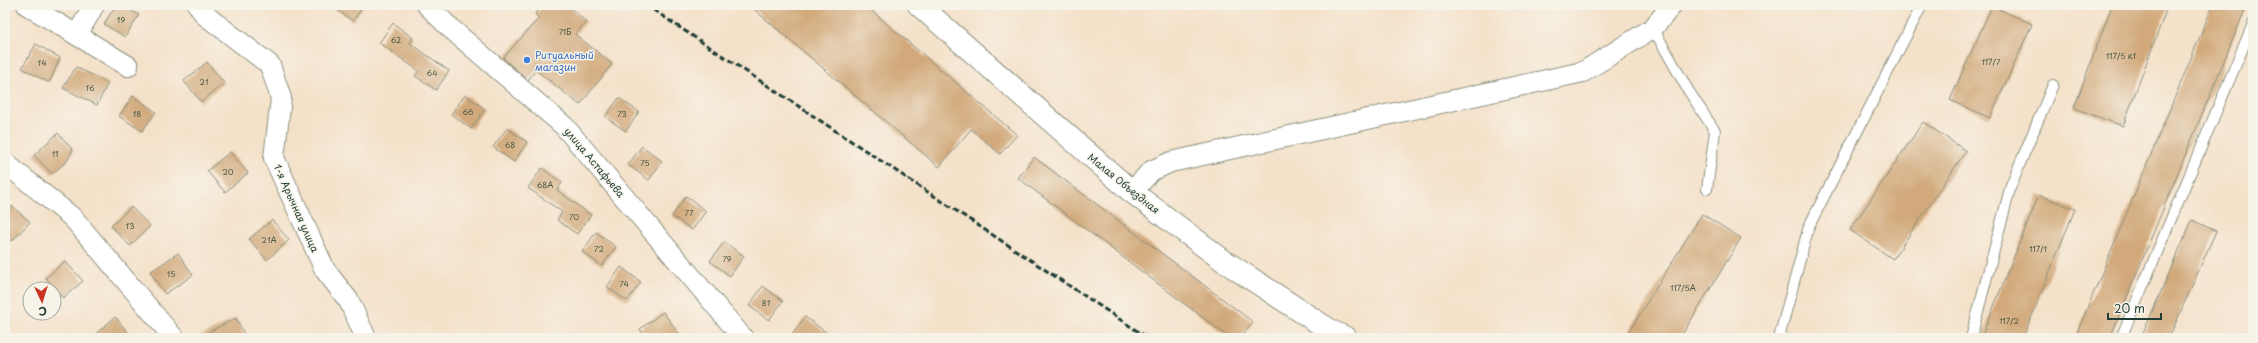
<svg xmlns="http://www.w3.org/2000/svg" width="2258" height="343" viewBox="0 0 2258 343" font-family="'Playpen Sans',sans-serif">
	<style>
		.building { fill: #d1a97a }
		.lines { fill: none; stroke-linecap: round; stroke-linejoin: round }
		.lane-casing { stroke: #8a8f7e; stroke-width: 12 }
		.street-casing { stroke: #8a8f7e; stroke-width: 22 }
		.secondary-casing { stroke: #8a8f7e; stroke-width: 24 }
		.lane { stroke: #fff; stroke-width: 10 }
		.street { stroke: #fff; stroke-width: 20 }
		.secondary { stroke: #fff; stroke-width: 22 }
		.rail { stroke: #1f3d34; stroke-width: 3; stroke-dasharray: 6 3; stroke-linecap: butt }
		.shop-dot { fill: #3f7fe0; stroke: #f7f3e8; stroke-width: 1.5 }
		.labels { text-anchor: middle; dominant-baseline: central; stroke-width: 3; stroke-linejoin: round; paint-order: stroke }
		.number-label { font-size: 8px; fill: #4c5846 }
		.shop-label { font-size: 10px; fill: #366cbe; stroke: #f7f3e8; text-anchor: start }
		.street-label { font-size: 10px; fill: #1f3d34; stroke: #f7f3e8 }
	</style>
	<rect width="100%" height="100%" fill="#f7f3e8"/>
	<filter id="ink" filterUnits="userSpaceOnUse"><feTurbulence type="fractalNoise" baseFrequency=".025" numOctaves="2"/><feDisplacementMap in="SourceGraphic" scale="8" xChannelSelector="R" yChannelSelector="G"/><feConvolveMatrix kernelMatrix="1 2 1 2 8 2 1 2 1" color-interpolation-filters="sRGB"/></filter>
	<filter id="wash" filterUnits="userSpaceOnUse"><feTurbulence type="fractalNoise" baseFrequency=".012" numOctaves="4" result="noise"/><feDisplacementMap in="SourceGraphic" scale="16" xChannelSelector="R" yChannelSelector="G"/><feGaussianBlur stdDeviation="0.9" result="paint"/><feColorMatrix in="noise" values="0 0 0 0 0 0 0 0 0 0 0 0 0 0 0 0 0 1.4 0 .05"/><feComposite in="paint" operator="in"/></filter>
	<g filter="url(#wash)">
		<rect width="100%" height="100%" fill="#f4e1c9"/>
		<g id="blocks">
			<g class="building">
				<polygon points="116,5 122,5 139,15 125,37 104,24"/>
				<polygon points="330,5 364,5 353,21"/>
				<polygon points="544,5 567,5 586,22 575,34 612,64 580,105 536,70 528,80 503,58 539,18 535,14"/>
				<polygon points="749,5 865,5 1017,135 1000,154 971,129 939,167"/>
				<polygon points="2112,5 2168,5 2123,126 2074,108"/>
				<polygon points="2213,5 2247,5 2110,338 2075,338"/>
				<polygon points="1992,6 2032,24 1990,118 1950,100"/>
				<polygon points="393,23 413,38 410,43 449,71 436,90 415,76 419,71 379,43"/>
				<polygon points="36,44 60,58 50,81 48,82 22,68"/>
				<polygon points="207,62 224,83 201,102 184,81"/>
				<polygon points="76,67 108,83 97,105 63,88"/>
				<polygon points="465,95 485,109 471,129 451,114"/>
				<polygon points="133,96 156,112 142,131 119,116"/>
				<polygon points="619,98 639,112 626,131 605,117"/>
				<polygon points="1923,122 1966,151 1893,259 1850,230"/>
				<polygon points="507,128 527,142 514,162 493,147"/>
				<polygon points="58,133 73,150 67,161 52,174 34,155"/>
				<polygon points="642,146 662,161 649,180 628,165"/>
				<polygon points="230,152 248,173 225,192 207,171"/>
				<polygon points="1034,157 1253,322 1241,338 1230,338 1018,178"/>
				<polygon points="542,168 562,183 557,190 591,215 577,234 557,220 562,212 528,188"/>
				<polygon points="2039,195 2075,209 2023,338 1981,338"/>
				<polygon points="686,196 706,211 692,230 672,216"/>
				<polygon points="12,206 30,222 12,241 5,235 5,214"/>
				<polygon points="131,207 150,226 130,246 111,226"/>
				<polygon points="1702,214 1741,238 1680,338 1625,338"/>
				<polygon points="272,220 289,240 267,260 249,239"/>
				<polygon points="2192,220 2216,231 2169,338 2141,338"/>
				<polygon points="596,232 616,247 602,266 582,252"/>
				<polygon points="724,242 744,256 730,276 710,261"/>
				<polygon points="178,253 193,275 165,294 150,272"/>
				<polygon points="65,261 83,281 63,298 46,278"/>
				<polygon points="621,267 641,282 627,301 607,287"/>
				<polygon points="763,286 783,301 769,320 749,306"/>
				<polygon points="663,312 682,338 646,338 640,329"/>
				<polygon points="115,317 133,338 91,338"/>
				<polygon points="805,317 834,338 790,338"/>
				<polygon points="236,318 246,338 197,338"/>
			</g>
		</g>
	</g>
	<g filter="url(#ink)">
		<use href="#blocks" fill-opacity="0" stroke="#8a8f7e" stroke-width="1"/>
		<g class="lines">
			<g class="lane-casing">
				<g id="lane">
					<polyline points="1653,28 1688,90 1715,131 1707,189"/>
					<polyline points="1779,338 1809,226 1922,5"/>
					<polyline points="1971,338 2011,185 2053,85"/>
					<polyline points="2121,338 2253,24"/>
				</g>
			</g>
			<g class="street-casing">
				<g id="street">
					<polyline points="27,5 128,66"/>
					<polyline points="198,5 205,15 270,65 281,98 274,158 325,270 349,301 366,338"/>
					<polyline points="427,5 449,27 564,126 743,338"/>
					<polyline points="77,35 94,5"/>
					<polyline points="5,163 73,218 174,338"/>
					<polyline points="1132,192 1151,171 1171,162 1583,72 1653,28 1672,5"/>
				</g>
			</g>
			<g class="secondary-casing">
				<polyline id="secondary" points="919,5 1132,192 1224,261 1331,331 1346,338"/>
			</g>
			<use href="#lane" class="lane"/>
			<use href="#street" class="street"/>
			<use href="#secondary" class="secondary"/>
			<polyline class="rail" points="646,5 1148,338"/>
		</g>
	</g>
	<circle class="shop-dot" cx="527" cy="60" r="4"/>
	<g class="labels">
		<g class="number-label">
			<text x="121" y="20">19</text>
			<text x="565" y="32">71Б</text>
			<text x="396" y="40">62</text>
			<text x="2121" y="56">117/5 к1</text>
			<text x="1991" y="62">117/7</text>
			<text x="42" y="63">14</text>
			<text x="432" y="73">64</text>
			<text x="204" y="82">21</text>
			<text x="90" y="88">16</text>
			<text x="468" y="112">66</text>
			<text x="137" y="114">18</text>
			<text x="622" y="114">73</text>
			<text x="510" y="145">68</text>
			<text x="55" y="154">11</text>
			<text x="645" y="163">75</text>
			<text x="228" y="172">20</text>
			<text x="545" y="185">68А</text>
			<text x="689" y="213">77</text>
			<text x="574" y="217">70</text>
			<text x="130" y="226">13</text>
			<text x="269" y="240">21А</text>
			<text x="599" y="249">72</text>
			<text x="2038" y="249">117/1</text>
			<text x="727" y="259">79</text>
			<text x="171" y="274">15</text>
			<text x="624" y="284">74</text>
			<text x="1683" y="288">117/5А</text>
			<text x="766" y="303">81</text>
			<text x="2009" y="321">117/2</text>
		</g>
		<g class="shop-label">
			<text x="535" y="54">Ритуальный<tspan x="535" dy="12">магазин</tspan></text>
		</g>
		<g class="street-label">
			<text transform="translate(595 162) rotate(50)">улица Астафьева</text>
			<text transform="translate(1124 183) rotate(39)">Малая Объездная</text>
			<text transform="translate(297 208) rotate(66)">1-я Арычная улица</text>
		</g>
	</g>
	<rect width="2258" height="343" fill="none" stroke="#f7f3e8" stroke-width="20"/>
	<g transform="translate(42 301) rotate(176)"><circle r="19" fill="#f7f3e8" stroke="#a1aaa0"/>
	<path d="M0-3L7 15L0 10L-7 15Z" fill="#c8321e"/>
	<text y="-6" font-size="11" font-weight="bold" text-anchor="middle" fill="#1f3d34">С</text>
	</g>
	<path d="M2108 313v6h53v-6" fill="none" stroke="#1f3d34" stroke-width="2"/>
	<text x="2114" y="313" font-size="12" fill="#1f3d34" stroke="#f7f3e8" stroke-width="3" paint-order="stroke">20 m</text>
</svg>
